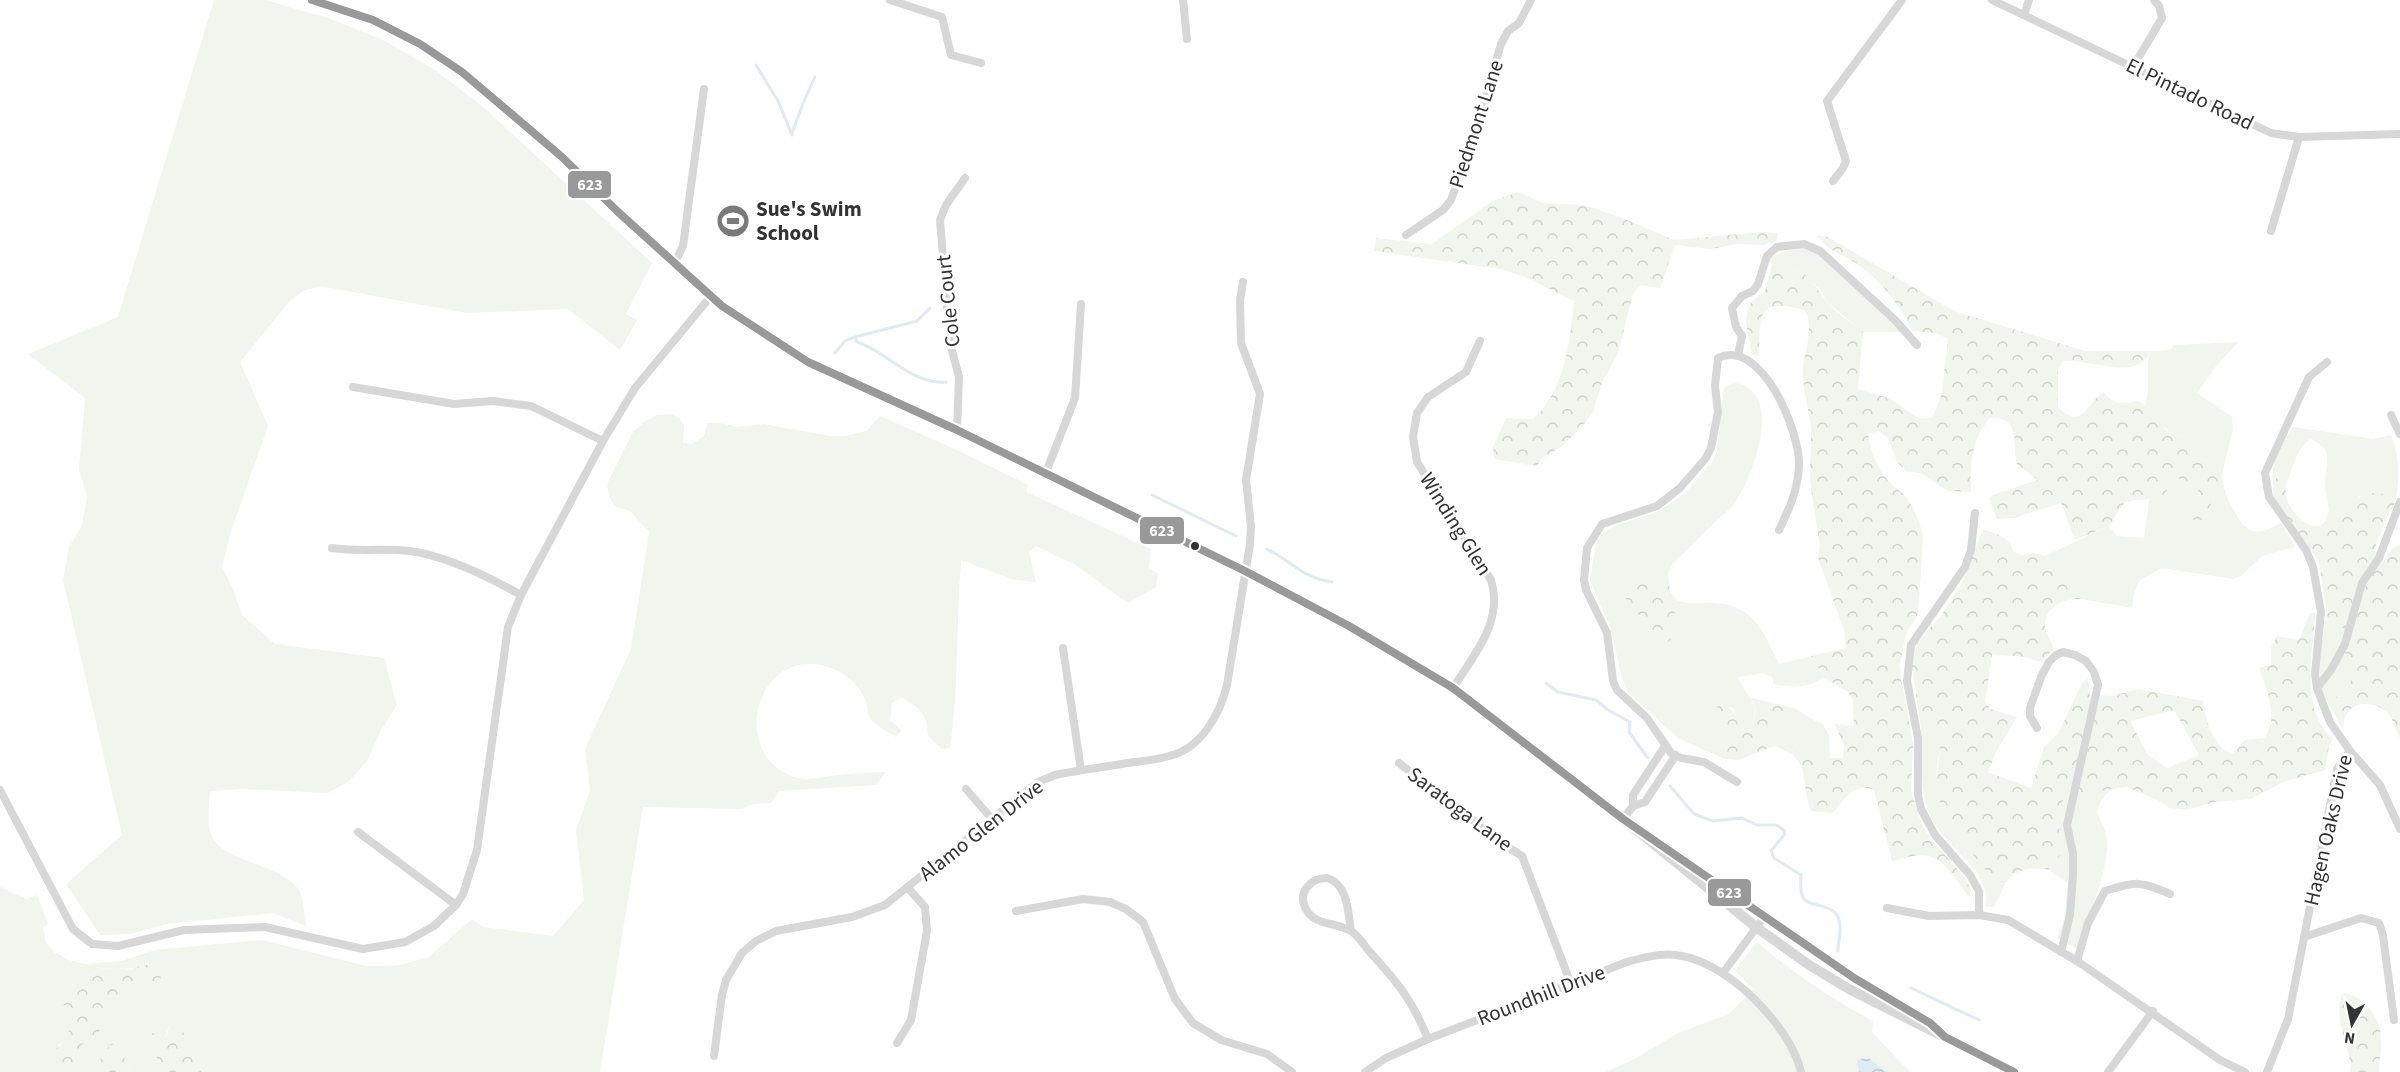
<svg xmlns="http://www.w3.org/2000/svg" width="2400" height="1072" viewBox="0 0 2400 1072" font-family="'Source Sans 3',sans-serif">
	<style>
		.grass { fill: #f1f5ed; fill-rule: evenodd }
		.forest { fill: url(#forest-crowns); fill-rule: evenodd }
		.water { fill: url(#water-waves) }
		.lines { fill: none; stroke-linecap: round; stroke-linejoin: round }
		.stream { stroke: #ddebf3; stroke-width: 3 }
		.minor { stroke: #d7d7d7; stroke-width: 8 }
		.tertiary { stroke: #d7d7d7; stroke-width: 10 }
		.bus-1-casing { stroke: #fff; stroke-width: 12 }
		.bus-1 { stroke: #999; stroke-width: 8 }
		.bus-dot { fill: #333; stroke: #fff; stroke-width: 2 }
		.labels { text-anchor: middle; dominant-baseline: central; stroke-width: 6; stroke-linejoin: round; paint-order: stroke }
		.street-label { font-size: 21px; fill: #333; stroke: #fff }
		.poi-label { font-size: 21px; font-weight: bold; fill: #333; stroke: #fff; text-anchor: start }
		.line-badge { stroke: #fff; stroke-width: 2 }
		.badge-label { font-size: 16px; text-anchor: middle; font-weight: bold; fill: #fff }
	</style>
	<defs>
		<pattern id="forest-crowns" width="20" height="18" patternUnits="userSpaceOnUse" patternTransform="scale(1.5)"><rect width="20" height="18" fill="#f1f5ed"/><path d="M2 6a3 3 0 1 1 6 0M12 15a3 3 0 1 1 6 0" fill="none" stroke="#cfd2cc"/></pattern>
		<pattern id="water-waves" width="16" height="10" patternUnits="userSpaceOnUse" patternTransform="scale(1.5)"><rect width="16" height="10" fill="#ddebf3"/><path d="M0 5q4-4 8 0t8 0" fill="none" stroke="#becad1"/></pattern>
	</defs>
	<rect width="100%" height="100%" fill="#fff"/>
	<g class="grass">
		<path d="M214,0H265L328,18L383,40L435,70L482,106L652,263L626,314L637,320L620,350L568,309L467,313L320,286L303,291L289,302L240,362L268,426L231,531L222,567L234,591L242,615L275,644L384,658L397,705L380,732L367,761L349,781L328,793L241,789L210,791C209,804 206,825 212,837C226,863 280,863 299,890C304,898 304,916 306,926L273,913L166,924L130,934L100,935L66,884L122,835L63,580L69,547L82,526L87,496L79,470L85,398L28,354L118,317Z"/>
		<polygon points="1799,248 1813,250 1894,321 1901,332 1863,332 1828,303 1820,289 1798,270 1772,265 1770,258 1786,251"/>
		<path d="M2238,342L2217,365L2197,393L2232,417L2233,429L2223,470L2201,459C2195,444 2188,435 2172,435L2145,406C2151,388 2145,369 2150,351L2170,350L2174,345Z"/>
		<path d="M1734,383C1786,389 1753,479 1733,505C1729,511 1722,515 1716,521C1701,535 1688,549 1673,563L1668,574L1669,584L1653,589L1633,611L1643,618L1646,631L1664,646L1679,631L1674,609L1676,600C1689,605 1700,602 1714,603C1754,605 1763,631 1779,664L1808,657L1818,667L1823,677C1813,688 1788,688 1774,684L1772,677L1762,673L1738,677C1749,704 1763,699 1749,732L1741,725L1732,707L1716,709C1723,724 1727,742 1725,759L1678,738L1629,693L1622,678L1609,624L1590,580L1596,543L1603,533L1617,525L1654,513L1670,504L1685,493L1712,462L1717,452L1724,388Z"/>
		<path d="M671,414L679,418L684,425L683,443L692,444L704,436L708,423H719L738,427L764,424L829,436H845L866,431L880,416L957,450L1028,485L1026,492L1151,549L1149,568L1158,574L1156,587L1128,603L1074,564L1036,546L1029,552L1036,582L1015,580L961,560C956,623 959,686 950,748L942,749L928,736C927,711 920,710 901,697L892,703L890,720L901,730L896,737C889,732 874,725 870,718C868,715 868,709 867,705C862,688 850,676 834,669C759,638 725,753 794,777C808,782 825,776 840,775C855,773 870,773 886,772L876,785L779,791L771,803L753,804L742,809L643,807L600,1072H201L200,1061L180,1060L174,1057L183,1048C185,1037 185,1031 177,1022H171L165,1037L162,1036L158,1059L164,1068H150L147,1072H129L130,1065L112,1043L98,1064L100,1072H0V887L27,899L37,895L48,924L43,928L46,943L54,952L69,960L85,964L122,961L155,950L262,940L366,966H388L400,965L429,957L472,919L483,927L553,936L584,900L576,830L590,791L585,749L631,649L649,532L630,511L616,507L609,497L607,484L633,432L644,422L657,415ZM139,966L153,986C141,984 137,984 129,993L121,994L113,999C112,1011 101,1019 99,1033L81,1045L57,1046L69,1038L68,1032L78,1010L63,1004L70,986C81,982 89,974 101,970C114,966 126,972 139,966Z"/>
		<path d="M2293,427L2373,439L2391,435C2400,456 2400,480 2395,503L2360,496L2342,513L2329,510C2328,502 2326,493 2325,485C2325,463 2336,450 2310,439C2296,449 2293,468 2287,482V475L2276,477L2274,486C2267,466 2283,445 2293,427Z"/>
		<path d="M2177,478C2188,482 2198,485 2201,497L2192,509L2206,518L2214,496L2225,491C2227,500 2232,506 2236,514C2248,536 2260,535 2281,523L2295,547L2262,556L2241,576L2233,579L2162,568L2140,580L2134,593L2132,608L2082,599V585L2056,570L2045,556L2109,526L2117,536L2144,538L2149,500L2164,494Z"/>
		<path d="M2326,614L2328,622L2342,628L2346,627L2345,661L2351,682L2349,696L2330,697L2327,701C2312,677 2324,641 2326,614Z"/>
		<path d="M1794,708C1803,712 1813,722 1822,723L1829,735L1830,758H1821C1810,748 1806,746 1792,754L1775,746L1771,736C1783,729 1789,721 1794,708Z"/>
		<path d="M1921,728L1936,737L1940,748L1936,773L1939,801L1950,831L1970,851L1991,877L1997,881L2006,882L1994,907L1985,906C1994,871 1942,845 1930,815C1919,790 1922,756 1921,728Z"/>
		<path d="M2111,789C2084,817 2106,815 2107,842C2109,871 2086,921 2077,949L2057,938L2064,918L2068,883L2048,870L2061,854L2059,819L2064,796Z"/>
		<path d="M1757,942C1792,972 1832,999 1873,1021L1872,1032L1910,1072H1605L1633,1060L1678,1033L1729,1014L1753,989L1736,972L1737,967Z"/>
	</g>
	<g class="forest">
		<path d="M1517,192L1543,203L1584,205L1620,217L1674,240L1763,232L1778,233L1777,241L1764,245L1737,244L1710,249L1675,245L1660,288L1640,285L1633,294L1618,353L1603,380L1593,411L1582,427L1561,447L1541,459L1537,466L1494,459L1493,447L1506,418L1533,419C1565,390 1570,342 1574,301L1525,277L1501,269L1374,251L1376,238L1432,244L1491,202Z"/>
		<path d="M1818,236L1828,237L1954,311L2085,351H2150C2141,383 2086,358 2063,361L2058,371V407C2083,433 2088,400 2104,392C2113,406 2124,403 2138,401L2163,418L2165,429L2172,435C2188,435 2195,444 2201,459L2223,470L2222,479L2225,491L2214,496L2206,518L2199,521L2191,519L2192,509L2201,497C2198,485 2188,482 2177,478L2164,494L2156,499L2133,500L2124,503L2109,526L2075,540L2061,503L2014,518L1997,519L1989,499L1993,495L2038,480L2017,464C2012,445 2022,416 1990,418C1971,440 1970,464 1971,492L1948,491L1920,473L1906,471L1897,462L1888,438L1878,431L1868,434C1870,449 1876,465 1885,477C1890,484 1897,488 1903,494C1913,504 1920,522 1923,536L1918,614L1906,634L1900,664L1901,679L1913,744L1911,791L1922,825L1932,840L1965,878L1971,890L1969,897C1957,882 1943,853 1920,855C1911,856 1901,859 1892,861L1874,790C1855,781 1843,800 1833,813L1811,811L1807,799L1802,766L1792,754C1806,746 1810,748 1821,758H1843L1844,747L1835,724L1854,726L1853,701L1848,692L1823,677L1818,667L1808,657L1846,648L1844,630L1818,558L1820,547C1817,522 1810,495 1810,469C1810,455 1812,442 1811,428C1809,409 1803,391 1803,373C1803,355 1812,336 1808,318C1807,309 1800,308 1791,307C1750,299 1763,333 1758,356L1752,355L1746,323L1747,312L1752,301L1765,291L1772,265C1809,270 1807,275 1827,302C1836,313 1852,322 1863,332L1858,389C1871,393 1884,395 1895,402C1909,410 1915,423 1933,417L1942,392L1948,339L1936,333L1912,331C1901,305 1878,278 1856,263C1843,255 1825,249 1818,236Z"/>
		<path d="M2281,472L2287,475C2287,484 2284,491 2287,500C2294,519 2323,543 2329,510L2342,513C2359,494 2369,489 2393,497L2395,503L2385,521L2374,550L2383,561L2392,549L2400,544V738C2396,730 2393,718 2387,712C2376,702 2353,700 2346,715C2344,719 2344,725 2343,729L2327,701L2330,697L2349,696L2351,682L2345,661L2346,628L2334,629L2328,622L2320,567L2315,555L2274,501C2272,490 2273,479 2281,472Z"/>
		<path d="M1983,530C2000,534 2007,536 2014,552L2023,555L2034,553L2045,556L2056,570L2082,585V599C2065,598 2045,605 2045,626C2046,634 2051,642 2054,649L2040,662L2025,657L1992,654L1985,702L1990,709L2017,717L1997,750L1988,772L2031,788L2044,747L2058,734L2081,685L2088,678L2090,695L2112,696L2138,689L2203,701C2206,720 2211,742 2228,752L2233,753L2245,740L2264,738C2280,720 2266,687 2259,668L2271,665V647L2277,636L2299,640L2310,613H2315C2313,654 2299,708 2333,739L2329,746L2325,770L2283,782L2251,799L2214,802L2186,810L2169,808L2160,801L2127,787L2064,796L2059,819L2061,854L2048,870C2031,867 2018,868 2006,882L1997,881L1991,877L1970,851L1950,831L1945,821L1936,789L1940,748L1936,737L1921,728L1912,666L1917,643L1941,616L1961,585ZM2174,710L2199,755L2167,768L2148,755L2130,721Z"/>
		<polygon points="1634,583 1647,584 1653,589 1669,584 1670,592 1676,600 1674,609 1679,631 1664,646 1653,643 1646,631 1643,618 1633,611 1626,600 1627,589"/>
		<path d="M1751,698L1794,708C1789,721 1783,729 1771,736L1775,746L1738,760L1725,759C1727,742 1723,724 1715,709L1721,703C1737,709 1736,721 1749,732C1755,719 1759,711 1751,698Z"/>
		<path d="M155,964L162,972L160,980L153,986C141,984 137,984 130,993L121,994L113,999C112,1011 101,1019 99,1033L81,1045L80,1062C65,1070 56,1072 49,1055L68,1038V1032L78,1010L63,1005L65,992L70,986L100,970L114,968L130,970L139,966Z"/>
		<path d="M2343,993C2364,995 2380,1017 2381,1038C2382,1049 2379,1061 2379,1072H2350L2351,1064C2347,1046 2332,1009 2343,993Z"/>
		<path d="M171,1022H178C185,1031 185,1037 183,1048L174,1057L180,1060L186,1056L197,1055L200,1061L201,1072H147L150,1068L163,1067L151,1049L149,1039L152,1033L166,1037Z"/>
		<polygon points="112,1043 130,1065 129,1072 100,1072 98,1064 104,1052"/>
	</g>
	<g class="water">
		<polygon points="726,213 743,222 739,230 722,221"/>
		<polygon points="1867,1058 1870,1059 1886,1072 1859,1072 1857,1062 1859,1059"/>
	</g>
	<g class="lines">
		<g class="stream">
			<polyline points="756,65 778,101 792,135"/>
			<polyline points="792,133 804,101 815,77"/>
			<polyline points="855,337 917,321 930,308"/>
			<path d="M835,353L845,341L855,337L857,342C888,352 912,385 946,382"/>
			<polyline points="1152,495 1236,536"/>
			<path d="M1267,549C1293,562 1302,578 1332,582"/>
			<polyline points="1546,683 1558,692 1596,700 1608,710 1630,722 1629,732 1648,758"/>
			<path d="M1670,786L1694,814L1713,821L1742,818L1757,825H1776L1785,831L1784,835L1771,851L1774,858L1801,875C1801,881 1800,890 1802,895C1807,911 1839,899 1840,926C1841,934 1838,943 1838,951"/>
			<polyline points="1911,988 1979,1020"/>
		</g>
		<g class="minor">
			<polyline points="890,0 942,17 951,55 981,63"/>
			<polyline points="1183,0 1187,39"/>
			<polyline points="1992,0 2271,133 2299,137 2400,134"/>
			<polyline points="2024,15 2029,0"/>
			<polyline points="2133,67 2162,18 2159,6 2154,0"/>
			<polyline points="1833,181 1843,168 1846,161 1827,101 1902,0"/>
			<polyline points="2271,231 2299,137"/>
			<polyline points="1406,235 1443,210 1451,200 1476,130 1501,44 1508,31 1519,23 1531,0"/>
			<polyline points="674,264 683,246 704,89"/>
			<polyline points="1738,355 1742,336 1736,327 1732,308 1742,296 1753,291 1758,284 1767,256 1777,247 1804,244 1820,251 1895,320 1917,345"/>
			<polyline points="353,387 454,404 493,401 531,406 603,441"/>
			<polyline points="2391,415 2400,434"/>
			<polyline points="957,430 959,377 950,343 940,220 946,205 965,178"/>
			<polyline points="1045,475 1075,398 1081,304"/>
			<polyline points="2400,502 2379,558 2362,583 2345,644 2331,670 2317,688 2330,722 2350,751 2380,785 2400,829"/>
			<polyline points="1975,513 1971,550 1965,567 1911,645 1907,681 1918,738 1918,795 1921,809 1935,835 1970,875 1979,891 1979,915"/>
			<path d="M332,548C358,552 384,548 410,551C447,556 489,577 521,595"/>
			<polyline points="1063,648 1081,770"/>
			<path d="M1453,688C1474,655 1504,621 1491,580L1417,462L1413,437L1417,413L1428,397L1466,372L1480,341"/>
			<polyline points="2317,688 2315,674 2321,612 2313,567 2306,550 2269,497 2265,473 2309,377 2327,362"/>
			<polyline points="2037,728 2030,716 2030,708 2041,677 2049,662 2056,655 2063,652 2075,655 2086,661 2094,672 2098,685 2067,825 2073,854 2073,875 2070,915 2061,952"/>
			<polyline points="1399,763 1506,846 1522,856 1571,984"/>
			<path d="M1737,782L1704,762L1681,758L1671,753L1647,718L1617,690L1613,681L1607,633L1586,590L1584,580L1587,548L1602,524L1657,506L1680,488L1706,458L1711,448L1718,412L1715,386L1718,358C1761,337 1800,431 1799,465C1798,490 1790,507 1779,530"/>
			<polyline points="966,789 991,818"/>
			<polyline points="0,790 73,929 92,944 118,946 184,930 265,927 363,949 405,942 434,926 456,905 463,894 477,850 508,627 521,595 603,441 635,388 711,296"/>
			<polyline points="1633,806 1633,795 1665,746"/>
			<polyline points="1623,819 1633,806 1645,802 1676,755"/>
			<polyline points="358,832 456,905"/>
			<polyline points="1887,908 1929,916 1979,915 2008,920 2077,961 2220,1060 2245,1072"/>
			<polyline points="1016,911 1083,899 1110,902 1126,909 1143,922 1175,999 1193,1023 1221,1040 1267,1054 1292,1072"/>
			<path d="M1351,931C1348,912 1348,884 1327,878C1310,878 1297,893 1306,909C1314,926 1337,922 1351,931C1358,935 1364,945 1369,951C1397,982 1412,999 1428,1039"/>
			<polyline points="2304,937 2361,918 2379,923 2383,935 2394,1020"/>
			<path d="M2077,961L2088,923L2105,891C2138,881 2139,881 2170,894"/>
			<polyline points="1723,973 1764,917"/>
			<polyline points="897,1043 911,1020 927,931 925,907 908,888"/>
			<path d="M714,1056L722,995L726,980L742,953L756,941L776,931L852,917L885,905L1038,782L1055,775C1079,770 1104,767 1128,763C1141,761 1156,760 1169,756C1201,749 1220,714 1227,685L1250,544L1251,526L1246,480L1260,394L1241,343L1240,300L1243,282"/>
			<path d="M1365,1072L1386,1058L1428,1039L1627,962C1645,957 1664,952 1682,956C1729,964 1791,1027 1801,1072"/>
			<polyline points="2108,1072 2153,1011"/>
			<polyline points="2267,1072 2288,1019 2337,769 2350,751"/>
		</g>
		<g class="tertiary">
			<polyline points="312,0 373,20 420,44 462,72 562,157 617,211 722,306 808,362 957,430 1245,571 1349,626 1453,688 1623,819 1756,927 1809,965 1849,989 2014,1072"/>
			<polyline points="1694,868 1854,978 1924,1020"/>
		</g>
		<g class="bus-1-casing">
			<polyline id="bus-1" points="312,0 373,20 420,44 462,72 562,157 617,211 722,306 808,362 957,430 1245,571 1349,626 1453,688 1623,819 1854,978 1930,1023 1945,1037 2014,1072"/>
		</g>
		<use href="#bus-1" class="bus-1"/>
	</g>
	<defs>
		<g id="stadium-disc" transform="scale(1.725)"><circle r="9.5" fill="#7a7a7a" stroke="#fff"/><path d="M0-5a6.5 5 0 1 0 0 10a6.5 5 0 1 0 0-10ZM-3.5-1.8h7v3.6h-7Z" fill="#fff"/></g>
	</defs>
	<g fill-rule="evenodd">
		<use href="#stadium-disc" x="733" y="221"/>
	</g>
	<circle class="bus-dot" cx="1195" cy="546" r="5"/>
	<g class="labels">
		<g class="street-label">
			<text transform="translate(2190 94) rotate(26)">El Pintado Road</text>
			<text transform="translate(1476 124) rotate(-72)">Piedmont Lane</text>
			<text transform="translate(948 301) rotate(-96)">Cole Court</text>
			<text transform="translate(1456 524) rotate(58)">Winding Glen</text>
			<text transform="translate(1460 809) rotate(37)">Saratoga Lane</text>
			<text transform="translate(981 830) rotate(-38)">Alamo Glen Drive</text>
			<text transform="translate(2328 830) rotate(-77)">Hagen Oaks Drive</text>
			<text transform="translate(1541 995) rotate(-21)">Roundhill Drive</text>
		</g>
		<g class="poi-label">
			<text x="756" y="209">Sue's Swim<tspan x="756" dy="24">School</tspan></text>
		</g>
	</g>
	<g class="line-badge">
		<rect x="567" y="170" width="45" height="29" rx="6" fill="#999"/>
		<rect x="1139" y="516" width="46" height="29" rx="6" fill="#999"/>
		<rect x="1707" y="878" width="45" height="29" rx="6" fill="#999"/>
	</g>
	<g class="badge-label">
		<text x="590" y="190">623</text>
		<text x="1162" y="536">623</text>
		<text x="1729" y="898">623</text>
	</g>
	<g transform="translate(2352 1024) rotate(189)" stroke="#ffffff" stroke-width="4.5" paint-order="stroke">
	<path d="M0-4.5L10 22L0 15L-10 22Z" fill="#333333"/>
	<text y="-9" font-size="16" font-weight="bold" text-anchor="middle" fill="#333333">N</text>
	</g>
</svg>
